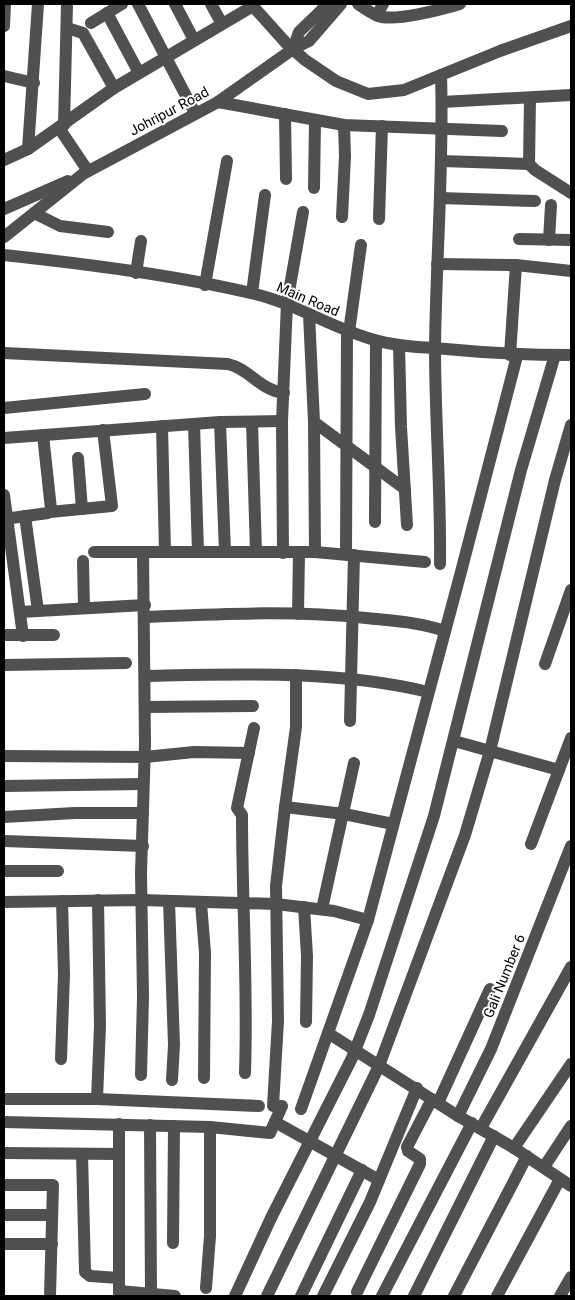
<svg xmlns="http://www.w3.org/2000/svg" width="575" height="1300" viewBox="0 0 575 1300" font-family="Roboto,sans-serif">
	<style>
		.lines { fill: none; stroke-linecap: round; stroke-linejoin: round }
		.minor { stroke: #505050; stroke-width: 12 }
		.labels { text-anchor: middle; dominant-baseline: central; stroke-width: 4; stroke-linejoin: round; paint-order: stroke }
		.street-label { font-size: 14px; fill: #000; stroke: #fff }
	</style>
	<rect width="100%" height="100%" fill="#fff"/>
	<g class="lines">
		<g class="minor">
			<polyline points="138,4 195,113"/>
			<polyline points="175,4 194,40"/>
			<polyline points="211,4 222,24"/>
			<polyline points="251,4 286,43 305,60 336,81 368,94 404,90 500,51 571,26"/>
			<path d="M358,4C364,8 371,13 378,16C395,22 443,9 460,4"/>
			<polyline points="107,13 139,73"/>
			<polyline points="377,15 383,4"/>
			<polyline points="91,23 122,4"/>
			<polyline points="4,26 5,4"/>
			<polyline points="67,28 83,33 114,88"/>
			<polyline points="293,49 299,32 328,4"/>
			<polyline points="4,76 34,83"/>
			<polyline points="530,98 529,164 535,170 571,193"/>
			<polyline points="218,102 344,125 502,131"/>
			<polyline points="442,102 571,95"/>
			<polyline points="285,114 286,179"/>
			<polyline points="64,125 67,4"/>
			<polyline points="59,128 88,171"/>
			<polyline points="28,149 38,4"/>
			<polyline points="4,160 28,149 114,88 253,6"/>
			<polyline points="441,161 529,164"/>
			<polyline points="314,188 315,121"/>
			<polyline points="440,198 535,201"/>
			<polyline points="4,209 68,181"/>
			<polyline points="34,213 60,226 108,232"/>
			<polyline points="342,217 345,156 344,125"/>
			<polyline points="379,219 382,126"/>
			<polyline points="4,237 83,174 218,102 293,49 309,41 341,4"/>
			<polyline points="519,239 571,240"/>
			<polyline points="549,240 551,205"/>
			<path d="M4,255C86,264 175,275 255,294C297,304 333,329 375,340C398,347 423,347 446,349C488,353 529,355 571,355"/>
			<polyline points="437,264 516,265 571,271"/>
			<polyline points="136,273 141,241"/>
			<polyline points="205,285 227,161"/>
			<polyline points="252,293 265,195"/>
			<polyline points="309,314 314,422 315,552"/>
			<polyline points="349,332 361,245"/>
			<polyline points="399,345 401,427 407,525"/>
			<path d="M4,353L228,364C250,369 259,390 284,393"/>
			<polyline points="510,355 516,265"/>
			<polyline points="4,408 145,394"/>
			<polyline points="220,422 225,552"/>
			<polyline points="252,422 256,552"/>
			<polyline points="314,422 405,489"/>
			<polyline points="194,424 198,552"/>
			<polyline points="162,426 165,552"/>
			<polyline points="4,438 220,422 282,421"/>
			<polyline points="78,458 82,509"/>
			<polyline points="4,495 23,636"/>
			<polyline points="50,512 112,506 103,430"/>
			<polyline points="25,516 38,611"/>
			<polyline points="4,519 48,513 51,509 43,435"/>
			<polyline points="375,522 376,341"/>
			<polyline points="94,552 315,552 425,562"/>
			<polyline points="283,553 282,421 287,303 303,212"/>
			<polyline points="346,554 347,331"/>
			<polyline points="83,561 84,608"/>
			<path d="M440,564C441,492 435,420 435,348C436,257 444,166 441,75"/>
			<polyline points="20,612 145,605"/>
			<polyline points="298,614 299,552"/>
			<path d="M146,617C219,614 293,610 366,618C393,621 419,622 445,631"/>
			<polyline points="4,635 54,635"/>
			<polyline points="545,664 571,590"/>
			<polyline points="4,665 126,663"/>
			<polyline points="296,675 296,727 285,807 344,814 393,824"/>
			<path d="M145,676C240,674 336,670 428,692"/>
			<polyline points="145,707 253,706"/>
			<polyline points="350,721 354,555"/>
			<polyline points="454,741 559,770"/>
			<polyline points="4,756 145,757 194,752 249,753"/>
			<polyline points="4,786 143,784"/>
			<polyline points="4,817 75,813 143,813"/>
			<polyline points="4,841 143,846"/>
			<polyline points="531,844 571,738"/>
			<polyline points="4,871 58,871"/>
			<polyline points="169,901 174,1045 172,1080"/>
			<polyline points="4,902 141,900 276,904 334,911 368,920"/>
			<polyline points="201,903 205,953 204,1078"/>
			<polyline points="304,907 307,956 306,1022"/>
			<polyline points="322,909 354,763"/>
			<polyline points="328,1033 458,1116 514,1148 571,1186"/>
			<polyline points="61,1059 64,974 62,901"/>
			<path d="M245,1073C248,987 242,901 242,815L237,808L254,728"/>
			<polyline points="141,1075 143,997 141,873 145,745 143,552"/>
			<polyline points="4,1099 97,1099 259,1106"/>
			<polyline points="97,1099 100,1026 98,900"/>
			<polyline points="438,1103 490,989"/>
			<polyline points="301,1109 368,920 462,568 517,356"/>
			<polyline points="458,1116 491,1049 571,846"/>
			<polyline points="4,1122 210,1127 270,1133 282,1106 273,1106 278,1021 276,886 285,807"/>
			<polyline points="275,1122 379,1180"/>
			<polyline points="119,1124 119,1296"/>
			<polyline points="150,1125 151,1294"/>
			<polyline points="481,1128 571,967"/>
			<polyline points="514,1148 571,1064"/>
			<polyline points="4,1153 119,1154"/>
			<polyline points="82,1154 85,1272 90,1276 119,1278"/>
			<polyline points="544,1167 571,1126"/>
			<polyline points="4,1185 53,1185 50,1296"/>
			<polyline points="4,1215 52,1215"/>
			<polyline points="173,1243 174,1126"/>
			<polyline points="4,1244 52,1244"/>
			<polyline points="206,1288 210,1236 210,1127"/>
			<polyline points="119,1291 175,1296"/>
			<polyline points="357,1292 420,1164 420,1159 408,1151 407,1147 432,1099"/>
			<polyline points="235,1296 271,1218 352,1058 369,1015 434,816 521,470 555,355"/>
			<polyline points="267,1296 379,1066 465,835 490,751 555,480 571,425"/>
			<polyline points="301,1296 362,1170"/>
			<polyline points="323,1296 370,1202 417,1088"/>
			<polyline points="382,1296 472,1123"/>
			<polyline points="414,1296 494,1136"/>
			<polyline points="454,1296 527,1156"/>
			<polyline points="497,1296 560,1179"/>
			<polyline points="560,1296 571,1277"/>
		</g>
	</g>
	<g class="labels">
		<g class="street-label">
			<text transform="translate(169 111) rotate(-28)">Johripur Road</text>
			<text transform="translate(308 299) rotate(23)">Main Road</text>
			<text transform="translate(504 976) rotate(-68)">Gali Number 6</text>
		</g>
	</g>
	<rect width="575" height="1300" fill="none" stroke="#000000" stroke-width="10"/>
</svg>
